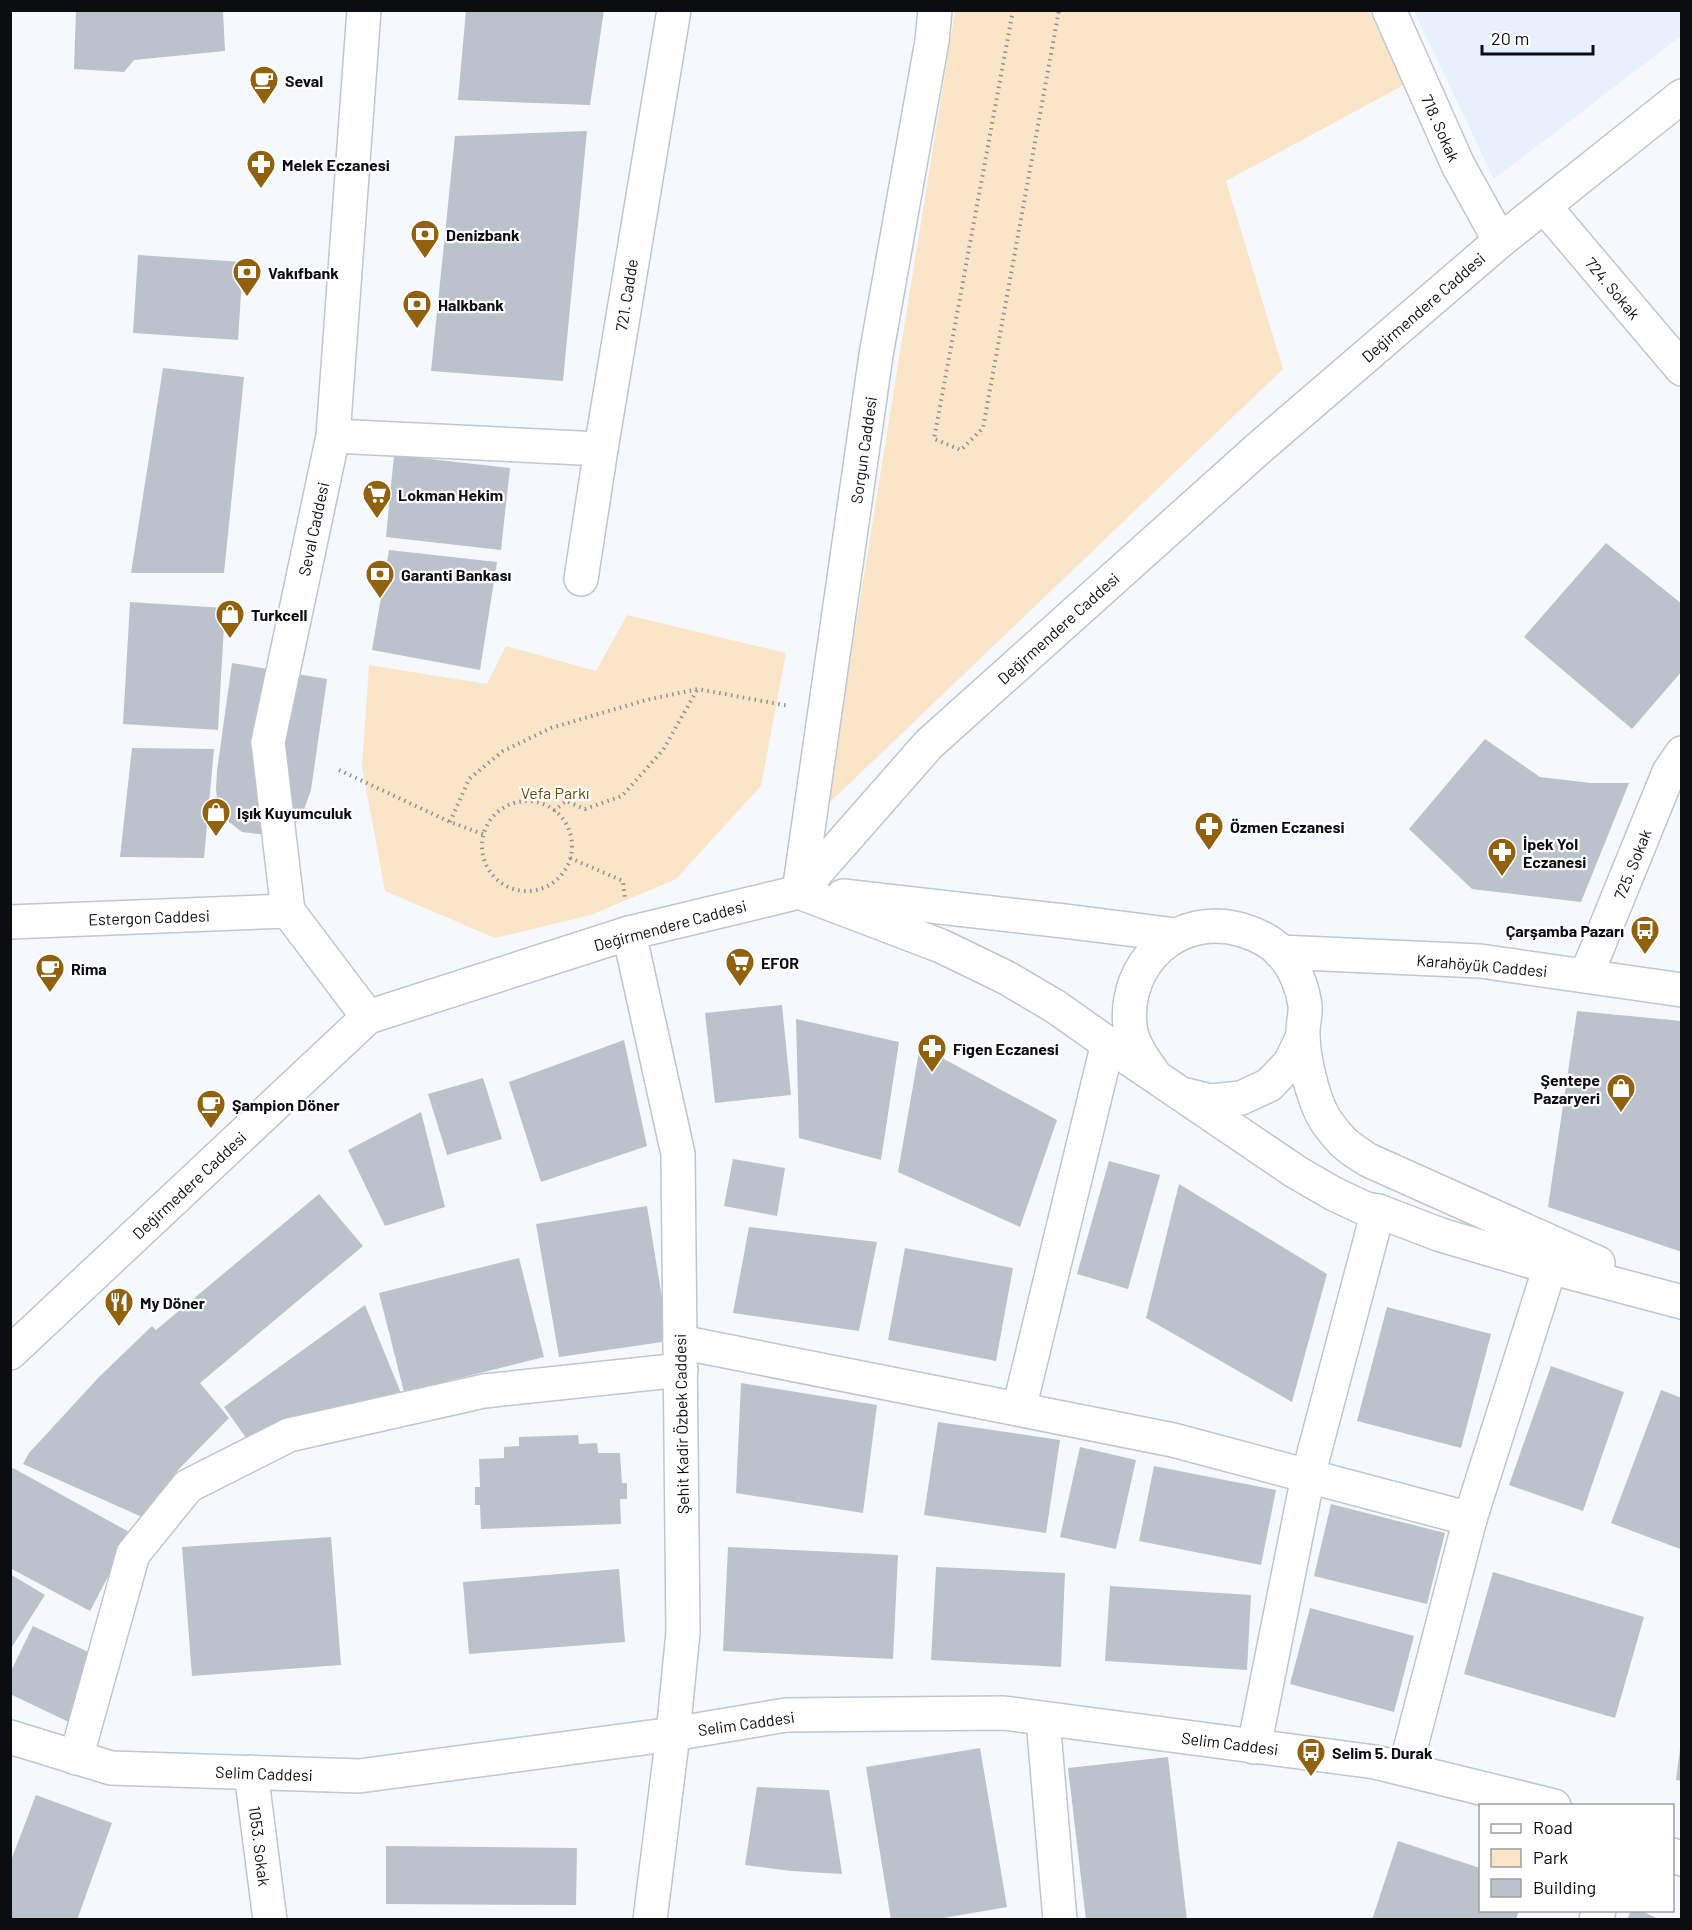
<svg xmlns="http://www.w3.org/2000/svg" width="1692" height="1930" viewBox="0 0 1692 1930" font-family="Barlow,sans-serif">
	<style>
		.built { fill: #e7f0fc }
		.green { fill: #fbe5c8 }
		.building { fill: #bcc2cb }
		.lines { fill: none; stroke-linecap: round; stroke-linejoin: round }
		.street-casing { stroke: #bfc6ce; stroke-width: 36 }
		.secondary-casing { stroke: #bfc6ce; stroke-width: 36 }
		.path { stroke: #8d9094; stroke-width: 4; stroke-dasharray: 1.5 4.5; stroke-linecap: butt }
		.street { stroke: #fff; stroke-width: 33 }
		.secondary { stroke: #fff; stroke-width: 33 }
		.labels { text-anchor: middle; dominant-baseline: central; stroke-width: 4.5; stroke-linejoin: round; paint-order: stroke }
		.poi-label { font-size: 16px; font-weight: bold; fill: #0b0d10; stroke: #fff; text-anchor: start }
		.street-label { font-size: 16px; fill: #0b0d10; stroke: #fff }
		.park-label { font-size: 16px; fill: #6d4805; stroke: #fff }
	</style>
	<rect width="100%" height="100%" fill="#f5f9fe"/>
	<polygon class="built" points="1414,11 1681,11 1681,36 1494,179"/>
	<g class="green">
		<polygon points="955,11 1369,11 1404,85 1226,181 1283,369 827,805"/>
		<polygon points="627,615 786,653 761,786 676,879 591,915 495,938 385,891 362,767 369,665 487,684 506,646 596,671"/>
	</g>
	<g class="building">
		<polygon points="76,10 223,10 225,51 134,60 124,72 74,69"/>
		<polygon points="466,10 604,10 590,105 458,100"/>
		<polygon points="587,131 563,381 431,371 455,136"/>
		<polygon points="138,255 243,262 238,340 133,333"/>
		<polygon points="163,368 244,377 224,573 131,573"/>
		<polygon points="394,455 510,468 501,550 386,537"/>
		<polygon points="1606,543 1682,604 1682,671 1632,729 1524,637"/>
		<polygon points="389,550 497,562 480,670 372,650"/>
		<polygon points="130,602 225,608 218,730 123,724"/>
		<polygon points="232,663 327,679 311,790 302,815 290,830 267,835 242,832 229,822 218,810 216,789 217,771"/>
		<polygon points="1485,739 1540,777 1591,783 1629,783 1581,902 1472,889 1409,829"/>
		<polygon points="132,748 214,749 204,858 120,857"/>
		<polygon points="782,1005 791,1095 715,1103 705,1013"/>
		<polygon points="1577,1011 1682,1021 1682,1252 1548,1207"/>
		<polygon points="796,1019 899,1042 881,1160 799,1138"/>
		<polygon points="624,1040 647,1146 541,1182 509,1082"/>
		<polygon points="920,1046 1057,1120 1020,1227 898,1172"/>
		<polygon points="483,1078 502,1139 447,1155 428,1094"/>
		<polygon points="421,1112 445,1207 385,1226 348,1150"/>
		<polygon points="733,1159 785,1168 777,1216 724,1206"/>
		<polygon points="1109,1161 1160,1175 1128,1289 1077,1274"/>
		<polygon points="1179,1184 1327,1274 1292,1402 1146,1318"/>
		<polygon points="319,1194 363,1246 200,1383 229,1418 178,1470 142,1517 23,1464 29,1453 99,1377 152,1326 156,1330"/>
		<polygon points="647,1206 669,1341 559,1357 536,1224"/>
		<polygon points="749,1227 877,1242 859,1331 733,1313"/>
		<polygon points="905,1248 1013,1268 996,1361 888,1340"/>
		<polygon points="519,1258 544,1357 404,1392 379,1293"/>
		<polygon points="365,1305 401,1393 254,1449 224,1407"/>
		<polygon points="1387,1307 1491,1334 1461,1448 1357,1421"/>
		<polygon points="1551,1366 1624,1392 1583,1511 1509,1485"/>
		<polygon points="741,1383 877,1405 863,1513 736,1493"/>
		<polygon points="1661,1390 1682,1398 1680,1549 1611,1523"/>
		<polygon points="938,1422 1060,1440 1046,1533 924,1515"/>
		<polygon points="578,1435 579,1444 597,1443 598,1453 620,1453 622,1483 627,1483 627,1499 620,1499 621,1524 481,1529 480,1505 475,1505 475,1487 480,1487 479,1459 504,1458 504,1447 519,1446 519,1437"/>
		<polygon points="1080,1447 1136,1460 1116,1549 1060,1537"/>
		<polygon points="1154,1466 1276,1490 1261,1565 1139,1541"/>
		<polygon points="13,1468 131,1533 90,1611 10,1568 10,1472"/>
		<polygon points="1331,1504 1445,1533 1427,1604 1314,1576"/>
		<polygon points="331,1537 341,1665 192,1676 182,1547"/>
		<polygon points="728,1547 898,1555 893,1659 723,1651"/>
		<polygon points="936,1567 1065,1573 1061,1667 931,1660"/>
		<polygon points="619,1569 625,1642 469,1654 463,1582"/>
		<polygon points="1493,1572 1644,1617 1615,1718 1464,1674"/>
		<polygon points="10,1574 45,1595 10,1650"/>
		<polygon points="1110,1586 1251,1595 1247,1670 1105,1661"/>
		<polygon points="1310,1608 1414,1636 1394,1712 1290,1684"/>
		<polygon points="33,1626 101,1658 71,1723 10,1694 10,1673"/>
		<polygon points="980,1748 1007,1907 932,1920 891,1920 866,1767"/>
		<polygon points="1680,1749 1682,1749 1682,1781 1676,1780"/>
		<polygon points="1168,1757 1187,1920 1086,1920 1068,1768"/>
		<polygon points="757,1787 829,1790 842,1874 791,1871 745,1865"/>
		<polygon points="36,1795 112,1823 77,1920 10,1920 10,1863"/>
		<polygon points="1398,1841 1480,1868 1480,1910 1519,1910 1516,1920 1372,1920"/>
		<polygon points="386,1846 577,1848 576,1905 386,1904"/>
		<polygon points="1631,1910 1640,1910 1660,1920 1627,1920"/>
	</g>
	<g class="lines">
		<g class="street-casing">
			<g id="street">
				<polyline points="1389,10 1458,165 1500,241"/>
				<polyline points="1544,206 1682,369"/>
				<polyline points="333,436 601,449"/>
				<polyline points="581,579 601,449 674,10"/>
				<polyline points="629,933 678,1154 683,1632 673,1734 650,1920"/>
				<polyline points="1586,976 1669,772 1682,753"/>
				<polyline points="680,1342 1173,1440 1470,1519"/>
				<polyline points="1019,1409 1108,1043"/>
				<polyline points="1043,1719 1060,1920"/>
				<polyline points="1254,1747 1308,1476 1378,1211"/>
				<polyline points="76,1758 133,1554 188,1486 289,1435 484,1391 681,1370"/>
				<polyline points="1405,1769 1470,1519 1550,1267"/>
				<polyline points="251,1772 270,1920"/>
				<polyline points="1596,1920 1599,1910"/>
			</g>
		</g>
		<g class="secondary-casing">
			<g id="secondary">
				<polyline points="364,10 333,436 268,742 288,911 368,1017"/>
				<polyline points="799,892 941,946 1007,978 1056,1007 1131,1060 1296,1172 1334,1194 1366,1209 1378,1211 1441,1235 1550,1267 1682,1302"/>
				<polyline points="799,892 876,355 932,41 935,10"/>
				<polyline points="843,896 1064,921 1176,935"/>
				<polyline points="10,922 288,911"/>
				<polyline points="1280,952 1480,961 1682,990"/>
				<path d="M1152,1071C1142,1058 1132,1043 1130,1027C1123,963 1178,911 1242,930C1256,934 1270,941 1281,952C1294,966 1302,986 1305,1005C1306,1015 1302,1026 1303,1037C1304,1060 1312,1095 1323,1116C1327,1124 1336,1134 1342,1141C1349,1148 1359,1154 1368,1160L1598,1263"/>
				<polyline points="1186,1095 1211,1101 1241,1098 1269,1085 1290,1063 1303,1036"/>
				<polyline points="10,1353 368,1017 629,933 799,892 929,744 1259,448 1500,241 1682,96"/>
				<polyline points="10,1737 111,1768 359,1776 673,1734 786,1715 1004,1713 1375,1762 1554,1806"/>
				<polyline points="1672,1855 1682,1859"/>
			</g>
		</g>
		<g class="path">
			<polyline points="1013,10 934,439 961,450 983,428 1059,10"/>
			<polyline points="339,770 450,822 483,834"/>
			<circle cx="527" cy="846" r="45"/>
			<polyline points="554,811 566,801 585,809 622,796 663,750 697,690"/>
			<polyline points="450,822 469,779 503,751 551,728 646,700 698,689 789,706"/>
			<polyline points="570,858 623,881 625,899"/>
		</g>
		<use href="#street" class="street"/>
		<use href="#secondary" class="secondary"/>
	</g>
	<defs>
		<g id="cafe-pin" transform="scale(1.5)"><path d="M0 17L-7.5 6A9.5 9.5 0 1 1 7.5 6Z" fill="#91610e" stroke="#fff"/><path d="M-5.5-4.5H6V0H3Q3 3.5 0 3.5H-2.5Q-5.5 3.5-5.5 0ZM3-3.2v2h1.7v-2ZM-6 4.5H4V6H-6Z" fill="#fff"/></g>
		<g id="pharmacy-pin" transform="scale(1.5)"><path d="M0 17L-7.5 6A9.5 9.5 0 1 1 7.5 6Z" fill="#91610e" stroke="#fff"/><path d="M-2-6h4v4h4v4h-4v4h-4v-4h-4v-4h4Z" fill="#fff"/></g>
		<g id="bank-pin" transform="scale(1.5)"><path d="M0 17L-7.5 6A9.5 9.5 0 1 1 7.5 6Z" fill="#91610e" stroke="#fff"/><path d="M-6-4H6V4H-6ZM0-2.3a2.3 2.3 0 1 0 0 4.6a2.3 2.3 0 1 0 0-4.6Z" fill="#fff"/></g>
		<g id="supermarket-pin" transform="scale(1.5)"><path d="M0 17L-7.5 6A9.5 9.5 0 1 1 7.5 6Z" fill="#91610e" stroke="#fff"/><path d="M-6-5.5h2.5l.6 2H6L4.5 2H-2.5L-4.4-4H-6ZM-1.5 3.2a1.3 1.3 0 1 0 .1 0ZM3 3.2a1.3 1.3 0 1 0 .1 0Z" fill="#fff"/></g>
		<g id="shop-pin" transform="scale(1.5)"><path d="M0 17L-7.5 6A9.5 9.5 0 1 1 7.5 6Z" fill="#91610e" stroke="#fff"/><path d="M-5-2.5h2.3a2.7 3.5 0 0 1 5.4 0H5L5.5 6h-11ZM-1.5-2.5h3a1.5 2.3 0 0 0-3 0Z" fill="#fff"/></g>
		<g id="bus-pin" transform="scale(1.5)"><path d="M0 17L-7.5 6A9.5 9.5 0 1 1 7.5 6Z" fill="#91610e" stroke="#fff"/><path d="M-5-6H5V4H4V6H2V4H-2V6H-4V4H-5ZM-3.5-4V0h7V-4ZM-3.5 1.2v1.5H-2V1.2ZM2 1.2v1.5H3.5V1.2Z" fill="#fff"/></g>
		<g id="restaurant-pin" transform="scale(1.5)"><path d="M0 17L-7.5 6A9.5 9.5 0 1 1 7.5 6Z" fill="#91610e" stroke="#fff"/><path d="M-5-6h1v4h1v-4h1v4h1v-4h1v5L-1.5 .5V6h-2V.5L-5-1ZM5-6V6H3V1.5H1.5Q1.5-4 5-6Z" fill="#fff"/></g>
	</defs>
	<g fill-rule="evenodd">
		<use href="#cafe-pin" x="264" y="80"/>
		<use href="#pharmacy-pin" x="261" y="164"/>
		<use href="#bank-pin" x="425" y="234"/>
		<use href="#bank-pin" x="247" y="272"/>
		<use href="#bank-pin" x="417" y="304"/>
		<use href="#supermarket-pin" x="377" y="494"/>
		<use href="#bank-pin" x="380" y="574"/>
		<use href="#shop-pin" x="230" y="614"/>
		<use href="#shop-pin" x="216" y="812"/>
		<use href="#pharmacy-pin" x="1209" y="826"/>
		<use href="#pharmacy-pin" x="1502" y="852"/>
		<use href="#bus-pin" x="1645" y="930"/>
		<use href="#supermarket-pin" x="740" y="962"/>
		<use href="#cafe-pin" x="50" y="968"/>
		<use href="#pharmacy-pin" x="932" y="1048"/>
		<use href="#shop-pin" x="1621" y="1088"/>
		<use href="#cafe-pin" x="211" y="1104"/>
		<use href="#restaurant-pin" x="119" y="1302"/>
		<use href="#bus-pin" x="1311" y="1752"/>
	</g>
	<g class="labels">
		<g class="poi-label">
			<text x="285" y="80">Seval</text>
			<text x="282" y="164">Melek Eczanesi</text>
			<text x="446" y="234">Denizbank</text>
			<text x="268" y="272">Vakıfbank</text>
			<text x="438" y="304">Halkbank</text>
			<text x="398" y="494">Lokman Hekim</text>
			<text x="401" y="574">Garanti Bankası</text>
			<text x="251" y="614">Turkcell</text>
			<text x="237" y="812">Işık Kuyumculuk</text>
			<text x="1230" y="826">Özmen Eczanesi</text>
			<text x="1523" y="843">İpek Yol<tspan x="1523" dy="18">Eczanesi</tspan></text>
			<text x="1624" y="930" text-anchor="end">Çarşamba Pazarı</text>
			<text x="761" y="962">EFOR</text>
			<text x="71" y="968">Rima</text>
			<text x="953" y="1048">Figen Eczanesi</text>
			<text x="1600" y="1079" text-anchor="end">Şentepe<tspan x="1600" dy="18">Pazaryeri</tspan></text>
			<text x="232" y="1104">Şampion Döner</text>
			<text x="140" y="1302">My Döner</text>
			<text x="1332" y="1752">Selim 5. Durak</text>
		</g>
		<g class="street-label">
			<text transform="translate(1441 128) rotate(66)">718. Sokak</text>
			<text transform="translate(1613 288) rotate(50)">724. Sokak</text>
			<text transform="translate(626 295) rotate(-81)">721. Cadde</text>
			<text transform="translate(1423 307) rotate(-41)">Değirmendere Caddesi</text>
			<text transform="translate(863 450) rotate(-82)">Sorgun Caddesi</text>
			<text transform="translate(313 529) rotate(-78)">Seval Caddesi</text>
			<text transform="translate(1058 628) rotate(-42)">Değirmendere Caddesi</text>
			<text transform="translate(1632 864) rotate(-68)">725. Sokak</text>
			<text transform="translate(149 917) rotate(-2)">Estergon Caddesi</text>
			<text transform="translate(670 925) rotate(-15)">Değirmendere Caddesi</text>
			<text transform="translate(1482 965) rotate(5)">Karahöyük Caddesi</text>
			<text transform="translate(189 1185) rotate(-43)">Değirmedere Caddesi</text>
			<text transform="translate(681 1424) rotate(-91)">Şehit Kadir Özbek Caddesi</text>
			<text transform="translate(746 1723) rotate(-8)">Selim Caddesi</text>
			<text transform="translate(1230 1743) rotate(7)">Selim Caddesi</text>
			<text transform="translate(264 1773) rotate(2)">Selim Caddesi</text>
			<text transform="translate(260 1846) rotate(83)">1053. Sokak</text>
		</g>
		<g class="park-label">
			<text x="555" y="792">Vefa Parkı</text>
		</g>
	</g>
	<rect width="1692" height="1930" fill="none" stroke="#0b0d10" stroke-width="24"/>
	<rect x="1479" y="1804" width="195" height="108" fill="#ffffff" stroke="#9d9e9f" stroke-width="1.5"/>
	<rect x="1491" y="1824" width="30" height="9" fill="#ffffff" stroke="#9d9e9f" stroke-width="1.5"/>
	<text x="1533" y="1834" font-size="18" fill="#0b0d10">Road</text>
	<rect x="1491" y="1849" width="30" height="18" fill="#fbe5c8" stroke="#9d9e9f" stroke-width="1.5"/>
	<text x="1533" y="1864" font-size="18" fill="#0b0d10">Park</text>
	<rect x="1491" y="1879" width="30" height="18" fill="#bcc2cb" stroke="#9d9e9f" stroke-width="1.5"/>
	<text x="1533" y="1894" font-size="18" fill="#0b0d10">Building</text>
	<path d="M1482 45v9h111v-9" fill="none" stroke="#0b0d10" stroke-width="3"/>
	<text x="1491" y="45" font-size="18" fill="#0b0d10" stroke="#ffffff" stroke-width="4.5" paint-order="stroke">20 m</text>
</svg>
